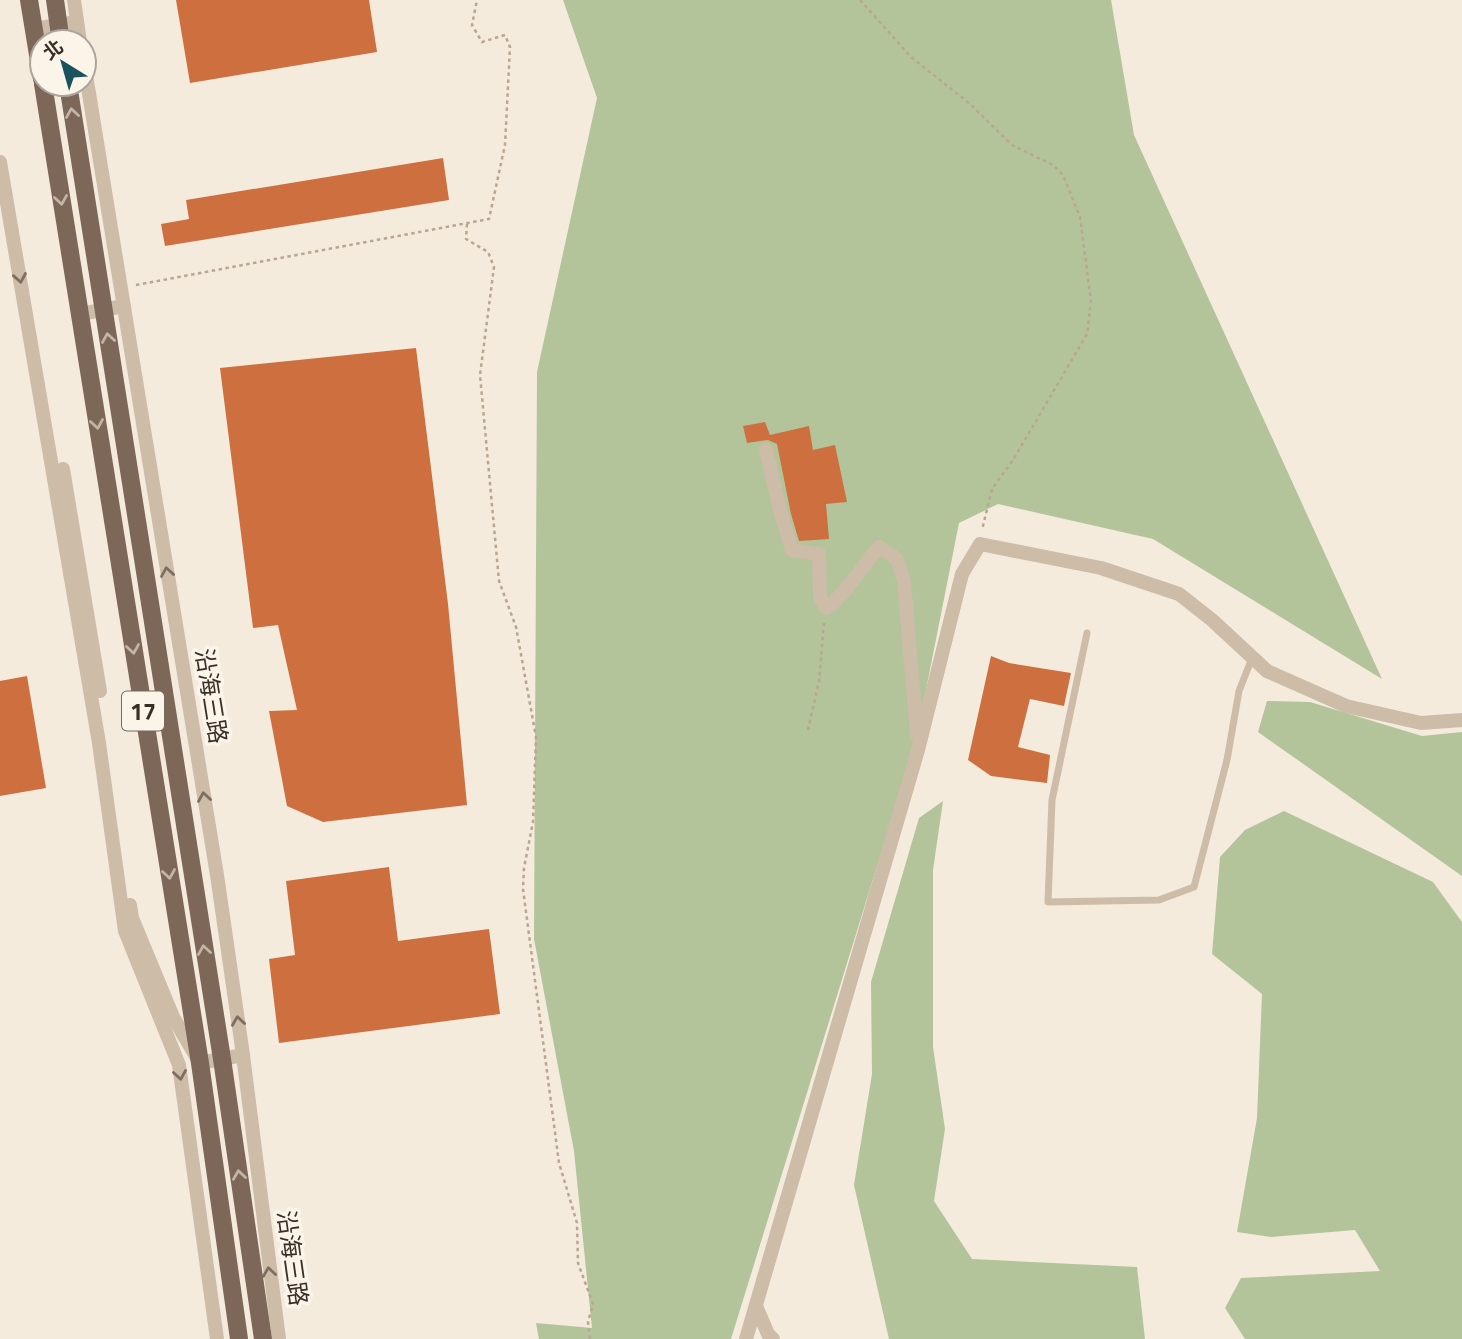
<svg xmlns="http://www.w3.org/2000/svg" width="1462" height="1339" viewBox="0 0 1462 1339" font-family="'Titillium Web','Noto Sans TC',sans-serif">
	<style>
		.green { fill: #b3c49b }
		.building { fill: #ce6f40 }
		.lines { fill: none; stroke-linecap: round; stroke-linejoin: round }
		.path { stroke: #b9a691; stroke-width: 2.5; stroke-dasharray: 3.5 3.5; stroke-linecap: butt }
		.service { stroke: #cdbca7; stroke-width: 7 }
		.minor { stroke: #cdbca7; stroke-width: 14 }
		.primary { stroke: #7c6758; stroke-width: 18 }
		.oneway { stroke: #c2b5a8 }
		.oneway2 { stroke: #7c6e61 }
		.labels { text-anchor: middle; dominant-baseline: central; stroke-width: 7; stroke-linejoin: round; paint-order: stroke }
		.shield { fill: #fbf4e9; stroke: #736a62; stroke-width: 2 }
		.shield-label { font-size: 23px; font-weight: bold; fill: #392f28 }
		.street-label { font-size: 24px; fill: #392f28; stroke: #fbf4e9 }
	</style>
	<rect width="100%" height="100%" fill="#f4ebdc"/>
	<g class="green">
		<polygon points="563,0 1111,0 1134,135 1382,679 1153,539 998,504 959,523 925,695 907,769 731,1339 539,1339 536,1323 592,1328 574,1151 534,939 537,372 597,98"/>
		<polygon points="1267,701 1310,702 1422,736 1462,732 1462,876 1258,732"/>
		<polygon points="943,801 933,870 933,1047 945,1129 934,1201 972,1259 1137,1267 1145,1339 889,1339 854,1185 872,1074 871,982 919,818"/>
		<polygon points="1284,811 1433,882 1462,922 1462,1339 1245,1339 1225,1308 1241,1278 1380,1271 1355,1230 1271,1237 1237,1232 1257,1118 1262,994 1212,954 1220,857 1245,830"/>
	</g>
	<g class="building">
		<polygon points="176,0 369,0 377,52 190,83"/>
		<polygon points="443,158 449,200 165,246 161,224 189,219 186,200"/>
		<polygon points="416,348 448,604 467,805 323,822 287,806 269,711 297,710 278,625 253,628 220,368"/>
		<polygon points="765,422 770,435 809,426 813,450 835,445 847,502 826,504 829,539 799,541 791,514 777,444 768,440 747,443 743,426"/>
		<polygon points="991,656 1009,663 1071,673 1064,706 1030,699 1018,747 1050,755 1047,783 991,776 968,760"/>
		<polygon points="27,676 46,788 0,796 0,681"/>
		<polygon points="389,867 398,941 489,929 500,1014 279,1043 269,959 295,955 286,881"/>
	</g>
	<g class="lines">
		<g class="path">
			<polyline points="860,0 911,57 970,104 1012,145 1053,165 1063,175 1080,217 1091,301 1087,334 1013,460 992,489 982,530"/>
			<polyline points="467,224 466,239 488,252 494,267 480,375 499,581 516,627 536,737 533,822 524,868 523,889 559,1163 577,1223 578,1263 593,1304 588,1322 590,1339"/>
			<polyline points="136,285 489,219 505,145 510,47 505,35 482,42 472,25 477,0"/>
			<polyline points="808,730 819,681 824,623"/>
		</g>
		<polyline class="service" points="1087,633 1052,800 1048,902 1159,900 1194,887 1227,760 1239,691 1252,658"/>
		<g class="minor">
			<polyline points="74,0 80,42"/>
			<polyline points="34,29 77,22"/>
			<polyline points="84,63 217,875 243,1055 279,1339"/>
			<polyline points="0,162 99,743 125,931 179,1065 217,1339"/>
			<polyline points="80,314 124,306"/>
			<path d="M766,450L780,510L792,550L819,554L820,597L826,608C840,602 866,561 879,547L897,559L904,581L917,735"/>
			<polyline points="63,469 100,691"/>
			<polyline points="130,905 132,918 173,1017 200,1063 243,1055"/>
			<polyline points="756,1306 768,1334 773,1339"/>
			<polyline points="746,1339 918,750 962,574 980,544 1101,568 1179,594 1212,620 1267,671 1346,706 1421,723 1462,720"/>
		</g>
		<g class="primary">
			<polyline points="29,0 42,79"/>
			<polyline points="55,0 61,42"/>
			<polyline points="43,84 200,1063 239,1339"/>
			<polyline points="68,84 222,1059 263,1339"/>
		</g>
	</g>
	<defs><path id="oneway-chevron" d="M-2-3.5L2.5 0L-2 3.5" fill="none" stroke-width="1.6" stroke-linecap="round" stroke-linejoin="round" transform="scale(1.75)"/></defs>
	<g class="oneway">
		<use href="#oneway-chevron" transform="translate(72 113) rotate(-99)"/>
		<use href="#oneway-chevron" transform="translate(61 200) rotate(81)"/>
		<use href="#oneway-chevron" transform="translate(108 338) rotate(-99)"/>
		<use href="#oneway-chevron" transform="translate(97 424) rotate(81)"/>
		<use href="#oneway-chevron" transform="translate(133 649) rotate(81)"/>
		<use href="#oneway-chevron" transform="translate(169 874) rotate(81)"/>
		<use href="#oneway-chevron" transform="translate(204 950) rotate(-99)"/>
		<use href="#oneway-chevron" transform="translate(239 1175) rotate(-98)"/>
	</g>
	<g class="oneway2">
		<use href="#oneway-chevron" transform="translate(20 278) rotate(80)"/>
		<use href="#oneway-chevron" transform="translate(167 572) rotate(-99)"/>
		<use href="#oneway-chevron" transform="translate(204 797) rotate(-99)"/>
		<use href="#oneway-chevron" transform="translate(238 1021) rotate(-98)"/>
		<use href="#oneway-chevron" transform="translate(180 1075) rotate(81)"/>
		<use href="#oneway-chevron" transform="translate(269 1272) rotate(-98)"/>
	</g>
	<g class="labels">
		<rect class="shield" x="122" y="691.5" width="42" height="39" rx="5"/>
		<g class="shield-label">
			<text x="143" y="711">17</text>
		</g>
		<g class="street-label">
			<text transform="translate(212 696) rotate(81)">沿海三路</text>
			<text transform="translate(293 1258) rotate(82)">沿海三路</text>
		</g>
	</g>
	<g transform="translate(63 63) rotate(323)"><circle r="33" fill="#fbf4e9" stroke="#ada59c" stroke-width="2"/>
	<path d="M0-5L12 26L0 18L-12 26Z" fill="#1a535e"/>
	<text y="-10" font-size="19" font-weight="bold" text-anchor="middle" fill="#392f28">北</text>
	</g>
</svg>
